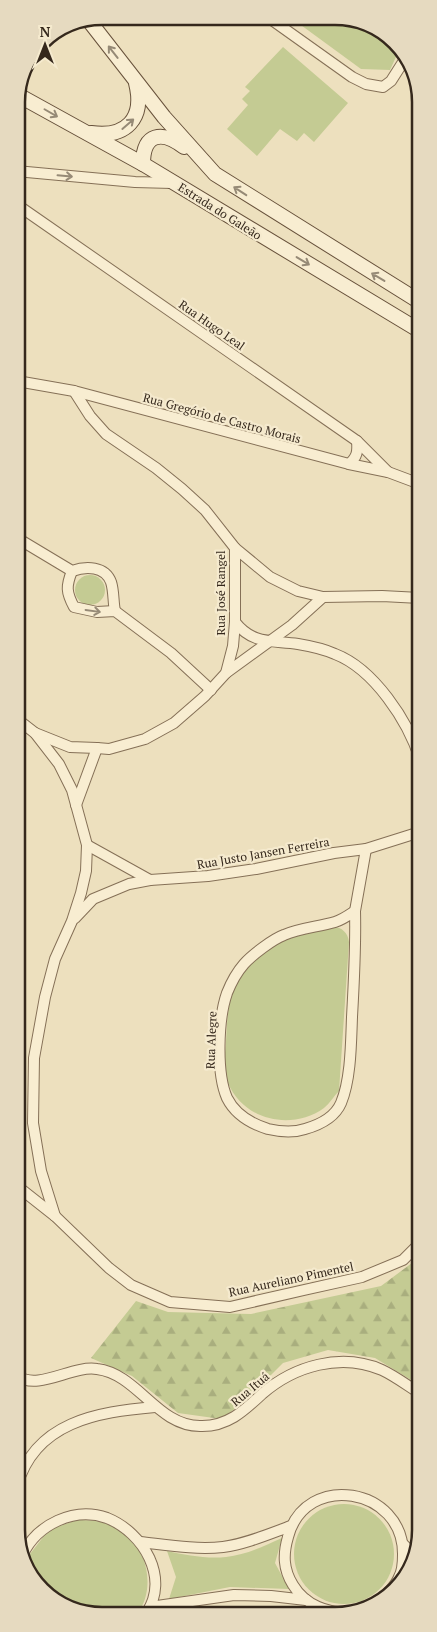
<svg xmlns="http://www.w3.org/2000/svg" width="437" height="1632" viewBox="0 0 437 1632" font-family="'PT Serif',serif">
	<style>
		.forest { fill: url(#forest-firs) }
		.green { fill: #c4cb93 }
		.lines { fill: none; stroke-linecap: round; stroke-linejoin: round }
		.street-casing { stroke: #857057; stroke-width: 12 }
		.secondary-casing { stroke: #67513b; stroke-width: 16 }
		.street { stroke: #f8edd1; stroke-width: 10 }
		.secondary { stroke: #f8edd1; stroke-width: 14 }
		.oneway { stroke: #968a76 }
		.labels { text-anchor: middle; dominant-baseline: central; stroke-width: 4.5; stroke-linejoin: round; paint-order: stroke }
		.street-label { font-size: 12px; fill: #35281c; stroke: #f5eace }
		.rim { fill: none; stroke: #35281c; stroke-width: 2.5 }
	</style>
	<defs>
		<pattern id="forest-firs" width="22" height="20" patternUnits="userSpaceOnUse" patternTransform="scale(1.25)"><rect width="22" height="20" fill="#c4cb93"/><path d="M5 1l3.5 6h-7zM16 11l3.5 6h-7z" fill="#a9ae7e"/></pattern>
	</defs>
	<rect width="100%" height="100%" fill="#ede0be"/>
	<polygon class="forest" points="420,1257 421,1386 375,1358 328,1350 283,1363 244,1402 221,1419 178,1413 132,1376 91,1358 136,1301 168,1312 251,1314 381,1286"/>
	<g class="green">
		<polygon points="357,19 399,45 400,48 390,70 361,69 294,20"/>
		<polygon points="283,47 348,103 314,142 304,133 297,141 280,129 257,156 227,129 248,105 242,99 250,91 245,87"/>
		<circle cx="90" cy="590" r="15"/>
		<path d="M333,927C342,927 348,933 349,942L339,1091C334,1096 330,1103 324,1108C292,1131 244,1121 228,1083C222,1070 225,1056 226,1042C227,1025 227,1005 234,989C243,968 264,949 285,939C298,933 318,931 333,927Z"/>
		<circle cx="344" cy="1554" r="50"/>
		<path d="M77,1520C91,1520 102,1521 115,1527C146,1540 158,1588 137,1614H85L38,1587L28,1565L30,1554L44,1536L54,1528Z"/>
		<path d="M282,1538L275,1563L289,1589L230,1587L169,1599L176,1577L167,1551C186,1555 206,1559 226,1557C246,1555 264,1546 282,1538Z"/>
	</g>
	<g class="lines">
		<g class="street-casing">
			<g id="street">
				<polyline points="272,20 352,77 366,84 383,87 391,81 405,59"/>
				<polyline points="16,171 135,182 172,183"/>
				<polyline points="16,204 357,441 388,472"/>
				<polyline points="17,381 74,391 349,464 388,472 420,484"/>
				<path d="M349,464C357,457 358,452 357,441"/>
				<path d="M17,538L72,571C86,566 105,566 111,582C114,591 113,602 115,611"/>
				<polyline points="235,548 270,577 298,591 323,597"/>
				<path d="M72,571C66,586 66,592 74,607L97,612L115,611L171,653L211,690"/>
				<path d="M235,622C253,645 272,640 298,644C310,646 324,649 335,654C374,669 408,721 420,759"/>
				<polyline points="226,673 292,625 323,597 382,596 420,598"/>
				<polyline points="17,719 35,733 59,764 72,790 87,845 86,871 81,893 72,921 55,959 45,997 34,1058 33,1123 41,1171 55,1216"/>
				<polyline points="35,733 70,747 97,748 109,749 145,739 174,723 205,696 226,673 233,646 235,622 235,548 205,510 182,489 156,468 106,434 90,416 74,391"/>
				<polyline points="76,805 97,748"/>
				<polyline points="87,845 150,880 208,876 256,869 334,853 366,849 420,832"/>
				<path d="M355,911C356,946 354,981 352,1017C351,1043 351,1079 341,1103C335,1117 319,1125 305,1129C293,1133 281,1132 268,1129C252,1124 235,1114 227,1098C216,1073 218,1019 227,993C231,983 237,972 244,964C252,955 273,939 284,935C300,928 318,927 335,922C342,920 349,915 355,911Z"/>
				<polyline points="355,911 366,849"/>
				<polyline points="75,918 93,899 129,884 150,880"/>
				<polyline points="17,1186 55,1216 109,1268 131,1285 170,1302 230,1307 304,1290 362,1277 403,1260 420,1243"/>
				<path d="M17,1376C39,1391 72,1365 97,1369C138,1374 157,1426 200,1426C227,1427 244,1411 262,1394C294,1366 341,1352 382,1370C395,1376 408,1386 421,1394"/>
				<path d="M17,1486C35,1422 97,1412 155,1407"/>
				<path d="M140,1542C167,1545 196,1550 223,1547C246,1544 269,1534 291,1526"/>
				<polyline points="403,1544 413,1554"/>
				<path d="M23,1554C37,1525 74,1506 107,1518C144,1533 170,1578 146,1614"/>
				<polyline points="150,1607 234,1595 271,1596 306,1600"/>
				<path d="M351,1612C328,1614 305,1605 293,1585C283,1569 283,1554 288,1537C305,1471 404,1487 403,1555C403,1563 403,1570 399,1577C397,1583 392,1588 388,1593"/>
			</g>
		</g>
		<g class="secondary-casing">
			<g id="secondary">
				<polyline points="90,22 164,117 215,174 420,302"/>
				<polyline points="18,95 143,164 420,331"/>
				<path d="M91,133C126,138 145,119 136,83"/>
				<path d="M143,164C143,133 162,130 184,147"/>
			</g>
		</g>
		<use href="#street" class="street"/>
		<use href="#secondary" class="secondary"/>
	</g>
	<defs><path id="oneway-shaft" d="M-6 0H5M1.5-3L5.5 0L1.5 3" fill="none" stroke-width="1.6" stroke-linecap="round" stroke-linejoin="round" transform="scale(1.25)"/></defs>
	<g class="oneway">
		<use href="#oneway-shaft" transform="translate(113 52) rotate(-128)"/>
		<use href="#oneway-shaft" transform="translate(51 113) rotate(30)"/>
		<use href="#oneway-shaft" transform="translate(128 124) rotate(-41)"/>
		<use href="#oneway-shaft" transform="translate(65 176) rotate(5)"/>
		<use href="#oneway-shaft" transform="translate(240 191) rotate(-147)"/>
		<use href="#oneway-shaft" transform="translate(303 261) rotate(31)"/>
		<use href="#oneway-shaft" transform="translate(378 277) rotate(-149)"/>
		<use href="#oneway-shaft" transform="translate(93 611) rotate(8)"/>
	</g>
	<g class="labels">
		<g class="street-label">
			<text transform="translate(220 211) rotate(32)">Estrada do Galeão</text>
			<text transform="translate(212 325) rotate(35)">Rua Hugo Leal</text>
			<text transform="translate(222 418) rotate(15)">Rua Gregório de Castro Morais</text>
			<text transform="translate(220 593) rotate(-90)">Rua José Rangel</text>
			<text transform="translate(263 853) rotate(-10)">Rua Justo Jansen Ferreira</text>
			<text transform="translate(211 1040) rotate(-88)">Rua Alegre</text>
			<text transform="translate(291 1279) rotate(-12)">Rua Aureliano Pimentel</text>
			<text transform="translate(250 1389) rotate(-40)">Rua Ituá</text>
		</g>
	</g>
	<path d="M0 0H437V1632H0ZM102 25H335A77 77 0 0 1 412 102V1530A77 77 0 0 1 335 1607H102A77 77 0 0 1 25 1530V102A77 77 0 0 1 102 25Z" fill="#e6dac0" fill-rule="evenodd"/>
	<path class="rim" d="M102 25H335A77 77 0 0 1 412 102V1530A77 77 0 0 1 335 1607H102A77 77 0 0 1 25 1530V102A77 77 0 0 1 102 25Z"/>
	<g transform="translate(45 45)" stroke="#f5eace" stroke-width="4" paint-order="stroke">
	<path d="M0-4L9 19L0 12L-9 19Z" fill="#35281c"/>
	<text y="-8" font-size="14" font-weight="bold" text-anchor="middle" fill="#35281c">N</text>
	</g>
</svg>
